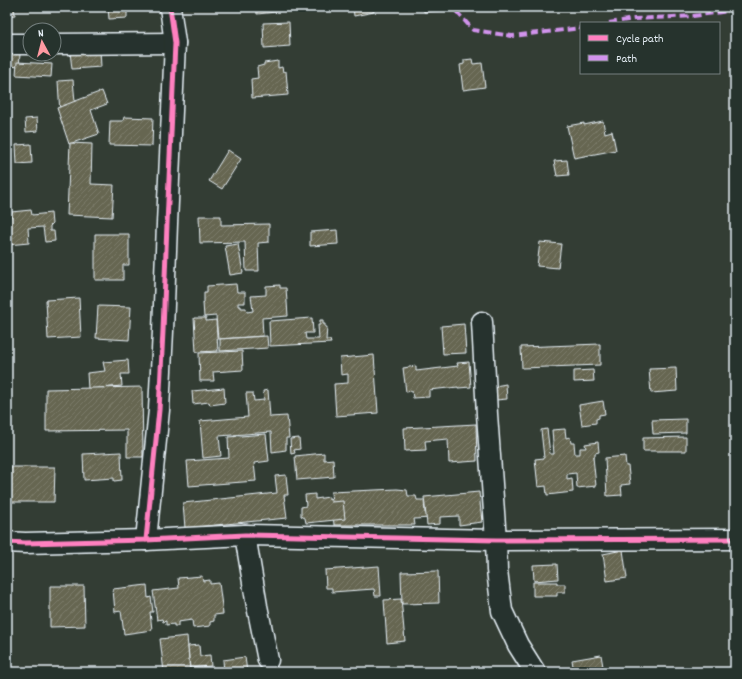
<svg xmlns="http://www.w3.org/2000/svg" width="742" height="679" viewBox="0 0 742 679" font-family="Dekko,sans-serif">
	<style>
		.building { fill: url(#building-hatch); stroke: #e8f1f8 }
		.lines { fill: none; stroke-linecap: round; stroke-linejoin: round }
		.minor-casing { stroke: #e8f1f8; stroke-width: 23 }
		.minor { stroke: #26332d; stroke-width: 20 }
		.quiet { stroke: #d193ec; stroke-width: 4; stroke-dasharray: 8 4; stroke-linecap: butt }
		.cycleway-casing { stroke: #26332d; stroke-width: 8 }
		.cycleway { stroke: #ff80c0; stroke-width: 5 }
	</style>
	<defs>
		<pattern id="building-hatch" width="6" height="6" patternUnits="userSpaceOnUse"><rect width="6" height="6" fill="#666651"/><path d="M-1 1l2-2M0 6l6-6M5 7l2-2" fill="none" stroke="#7c7c6b"/></pattern>
	</defs>
	<rect width="100%" height="100%" fill="#333d34"/>
	<filter id="ink" filterUnits="userSpaceOnUse"><feTurbulence type="fractalNoise" baseFrequency=".025" numOctaves="2"/><feDisplacementMap in="SourceGraphic" scale="8" xChannelSelector="R" yChannelSelector="G"/><feConvolveMatrix kernelMatrix="1 2 1 2 8 2 1 2 1" color-interpolation-filters="sRGB"/></filter>
	<g filter="url(#ink)">
		<g class="building">
			<polygon points="7,7 14,7 15,15 7,16"/>
			<polygon points="108,7 127,7 127,18 109,19"/>
			<polygon points="256,7 275,7 276,12 257,14"/>
			<polygon points="353,7 373,7 374,12 354,16"/>
			<polygon points="423,7 444,7 445,10 424,12"/>
			<polygon points="289,22 290,46 264,48 263,23"/>
			<polygon points="100,50 101,67 72,69 70,52"/>
			<polygon points="11,53 20,54 19,67 10,66"/>
			<polygon points="472,59 473,64 482,63 485,87 463,90 460,65 464,64 464,60"/>
			<polygon points="278,61 278,68 282,67 283,72 286,71 288,95 252,98 251,79 258,78 257,67 264,65 264,63"/>
			<polygon points="17,62 52,64 51,77 16,75"/>
			<polygon points="73,80 76,113 60,114 58,81"/>
			<polygon points="102,91 107,104 91,110 99,134 69,144 57,108"/>
			<polygon points="124,117 153,118 152,146 109,145 110,121 123,121"/>
			<polygon points="37,118 38,131 26,132 25,119"/>
			<polygon points="603,121 605,133 612,131 616,150 574,158 567,126 584,123 584,125"/>
			<polygon points="70,143 92,144 91,184 114,185 112,217 67,215"/>
			<polygon points="31,144 32,163 17,164 16,145"/>
			<polygon points="228,150 241,159 222,189 209,181"/>
			<polygon points="567,160 569,175 557,176 554,161"/>
			<polygon points="31,210 32,215 51,213 52,224 50,226 50,231 54,231 55,241 45,242 43,227 28,228 29,243 7,245 7,217 11,217 11,212"/>
			<polygon points="199,216 221,216 221,225 269,224 269,242 258,243 259,271 246,271 245,242 200,243"/>
			<polygon points="337,230 338,244 310,246 310,232"/>
			<polygon points="95,234 129,234 129,265 123,265 123,280 95,280"/>
			<polygon points="540,242 561,244 558,268 537,266"/>
			<polygon points="238,244 243,273 230,275 225,246"/>
			<polygon points="236,284 237,292 245,292 245,303 238,303 238,306 241,306 241,308 246,308 247,312 253,311 251,296 266,295 266,286 280,285 280,288 286,288 288,316 262,318 263,336 218,339 216,316 204,317 203,303 204,302 204,292 207,292 207,286"/>
			<polygon points="79,298 81,337 48,339 46,300"/>
			<polygon points="98,306 131,307 129,340 96,338"/>
			<polygon points="194,318 206,318 206,321 216,320 218,351 196,352"/>
			<polygon points="312,318 313,333 305,333 306,339 319,339 318,325 320,325 320,320 323,320 323,324 325,324 325,327 327,327 326,340 330,340 331,343 270,346 269,321"/>
			<polygon points="464,324 466,353 443,354 441,326"/>
			<polygon points="267,336 268,348 220,351 220,339"/>
			<polygon points="600,344 600,365 522,368 521,347"/>
			<polygon points="242,351 243,370 213,372 214,381 200,381 199,353"/>
			<polygon points="374,355 378,413 336,416 334,384 348,383 348,374 341,375 340,358"/>
			<polygon points="128,360 129,374 121,374 122,386 88,389 87,373 105,371 103,362"/>
			<polygon points="469,362 471,387 458,388 458,387 429,390 429,397 413,398 412,391 406,392 403,368 416,366 416,371 458,366 457,363"/>
			<polygon points="676,368 677,391 651,393 649,369"/>
			<polygon points="593,370 594,381 574,382 574,371"/>
			<polygon points="506,384 507,399 496,400 495,386"/>
			<polygon points="142,387 143,457 127,457 127,430 46,431 46,389"/>
			<polygon points="224,388 225,403 210,405 209,402 193,404 192,391"/>
			<polygon points="268,390 270,417 287,416 289,438 286,438 286,450 272,452 271,432 219,436 221,456 203,458 200,421 248,417 246,393 253,393 254,401 264,400 263,391"/>
			<polygon points="603,401 605,414 599,415 599,418 596,419 596,423 582,425 579,405"/>
			<polygon points="686,419 686,433 653,434 652,420"/>
			<polygon points="476,424 477,461 449,463 448,439 425,441 426,450 405,451 404,428"/>
			<polygon points="547,429 550,454 554,454 552,430 565,429 566,438 570,437 571,443 574,443 575,454 580,454 580,448 586,448 585,444 598,442 599,452 595,453 595,456 593,457 596,486 577,488 576,473 567,474 567,479 572,478 573,492 547,495 546,486 538,487 535,459 544,458 541,430"/>
			<polygon points="266,434 269,461 254,463 256,481 189,486 187,461 229,458 228,437"/>
			<polygon points="686,437 686,451 643,451 643,438"/>
			<polygon points="299,438 300,449 294,450 295,453 291,454 290,439"/>
			<polygon points="121,452 122,480 114,481 114,478 84,480 83,454"/>
			<polygon points="324,453 324,460 333,459 334,477 297,480 295,456"/>
			<polygon points="625,456 626,466 628,466 630,484 621,485 622,495 607,496 605,458"/>
			<polygon points="7,467 55,467 54,502 7,502"/>
			<polygon points="286,475 288,495 284,495 287,518 185,528 183,503 277,493 275,476"/>
			<polygon points="397,489 407,490 408,496 416,496 417,500 424,500 425,513 430,513 431,518 414,519 415,525 334,525 331,492"/>
			<polygon points="479,492 482,522 459,525 459,516 440,517 440,524 427,525 424,497"/>
			<polygon points="315,494 315,499 329,497 329,500 331,499 331,502 343,501 345,519 306,523 305,518 301,516 301,507 306,506 305,495"/>
			<polygon points="623,550 627,578 607,581 603,554"/>
			<polygon points="557,564 558,579 534,581 533,565"/>
			<polygon points="379,566 381,596 375,596 374,589 332,592 332,588 326,588 325,570"/>
			<polygon points="438,571 439,603 402,604 401,572"/>
			<polygon points="202,576 203,581 210,580 210,584 219,583 223,614 214,615 214,621 210,622 210,626 193,628 192,620 178,622 178,626 174,626 174,624 166,625 166,621 163,622 162,619 157,620 153,591 179,588 178,578"/>
			<polygon points="533,582 557,582 557,584 565,584 565,592 557,592 557,596 533,596"/>
			<polygon points="147,585 148,598 151,597 153,612 150,612 152,630 124,634 121,611 115,612 113,589"/>
			<polygon points="50,586 84,586 85,626 50,627"/>
			<polygon points="401,599 405,641 387,643 384,600"/>
			<polygon points="187,636 190,672 164,672 160,639"/>
			<polygon points="199,645 200,656 210,655 211,666 190,668 188,646"/>
			<polygon points="601,655 604,672 574,672 572,660"/>
			<polygon points="245,657 247,672 224,672 223,660"/>
		</g>
		<g class="lines">
			<g class="minor-casing">
				<g id="minor">
					<polyline points="7,44 30,44"/>
					<polyline points="54,44 175,43"/>
					<polyline points="482,322 487,414 496,540 497,570 502,611 518,645 535,672"/>
					<polyline points="245,535 257,606 268,660"/>
					<polyline points="146,540 159,410 163,331 167,224 175,43 170,7"/>
					<polyline points="7,542 25,543 146,540 245,535 496,540 735,539"/>
				</g>
			</g>
			<use href="#minor" class="minor"/>
			<g class="quiet">
				<polyline points="456,11 473,30 512,36 581,28"/>
				<polyline points="609,23 634,19 693,16 735,10"/>
			</g>
			<g class="cycleway-casing">
				<g id="cycleway">
					<polyline points="146,540 159,410 163,331 167,224 175,43 170,7"/>
					<polyline points="7,542 25,543 146,540 245,535 496,540 735,539"/>
				</g>
			</g>
			<use href="#cycleway" class="cycleway"/>
		</g>
	</g>
	<rect width="742" height="679" fill="none" stroke="#26332d" stroke-width="24"/>
	<rect x="12" y="12" width="718" height="655" fill="none" stroke="#e8f1f8" stroke-width="1.5" filter="url(#ink)"/>
	<rect x="580" y="22" width="140" height="52" fill="#26332d" stroke="#747f7e"/>
	<rect x="588" y="35" width="20" height="6" fill="#ff80c0" stroke="#747f7e"/>
	<text x="616" y="42" font-size="12" fill="#e8f1f8">Cycle path</text>
	<rect x="588" y="55" width="20" height="6" fill="#d193ec" stroke="#747f7e"/>
	<text x="616" y="62" font-size="12" fill="#e8f1f8">Path</text>
	<g transform="translate(42 42) rotate(353)"><circle r="19" fill="#26332d" stroke="#747f7e"/>
	<path d="M0-3L7 15L0 10L-7 15Z" fill="#ff9aa2"/>
	<text y="-6" font-size="11" font-weight="bold" text-anchor="middle" fill="#e8f1f8">N</text>
	</g>
</svg>
